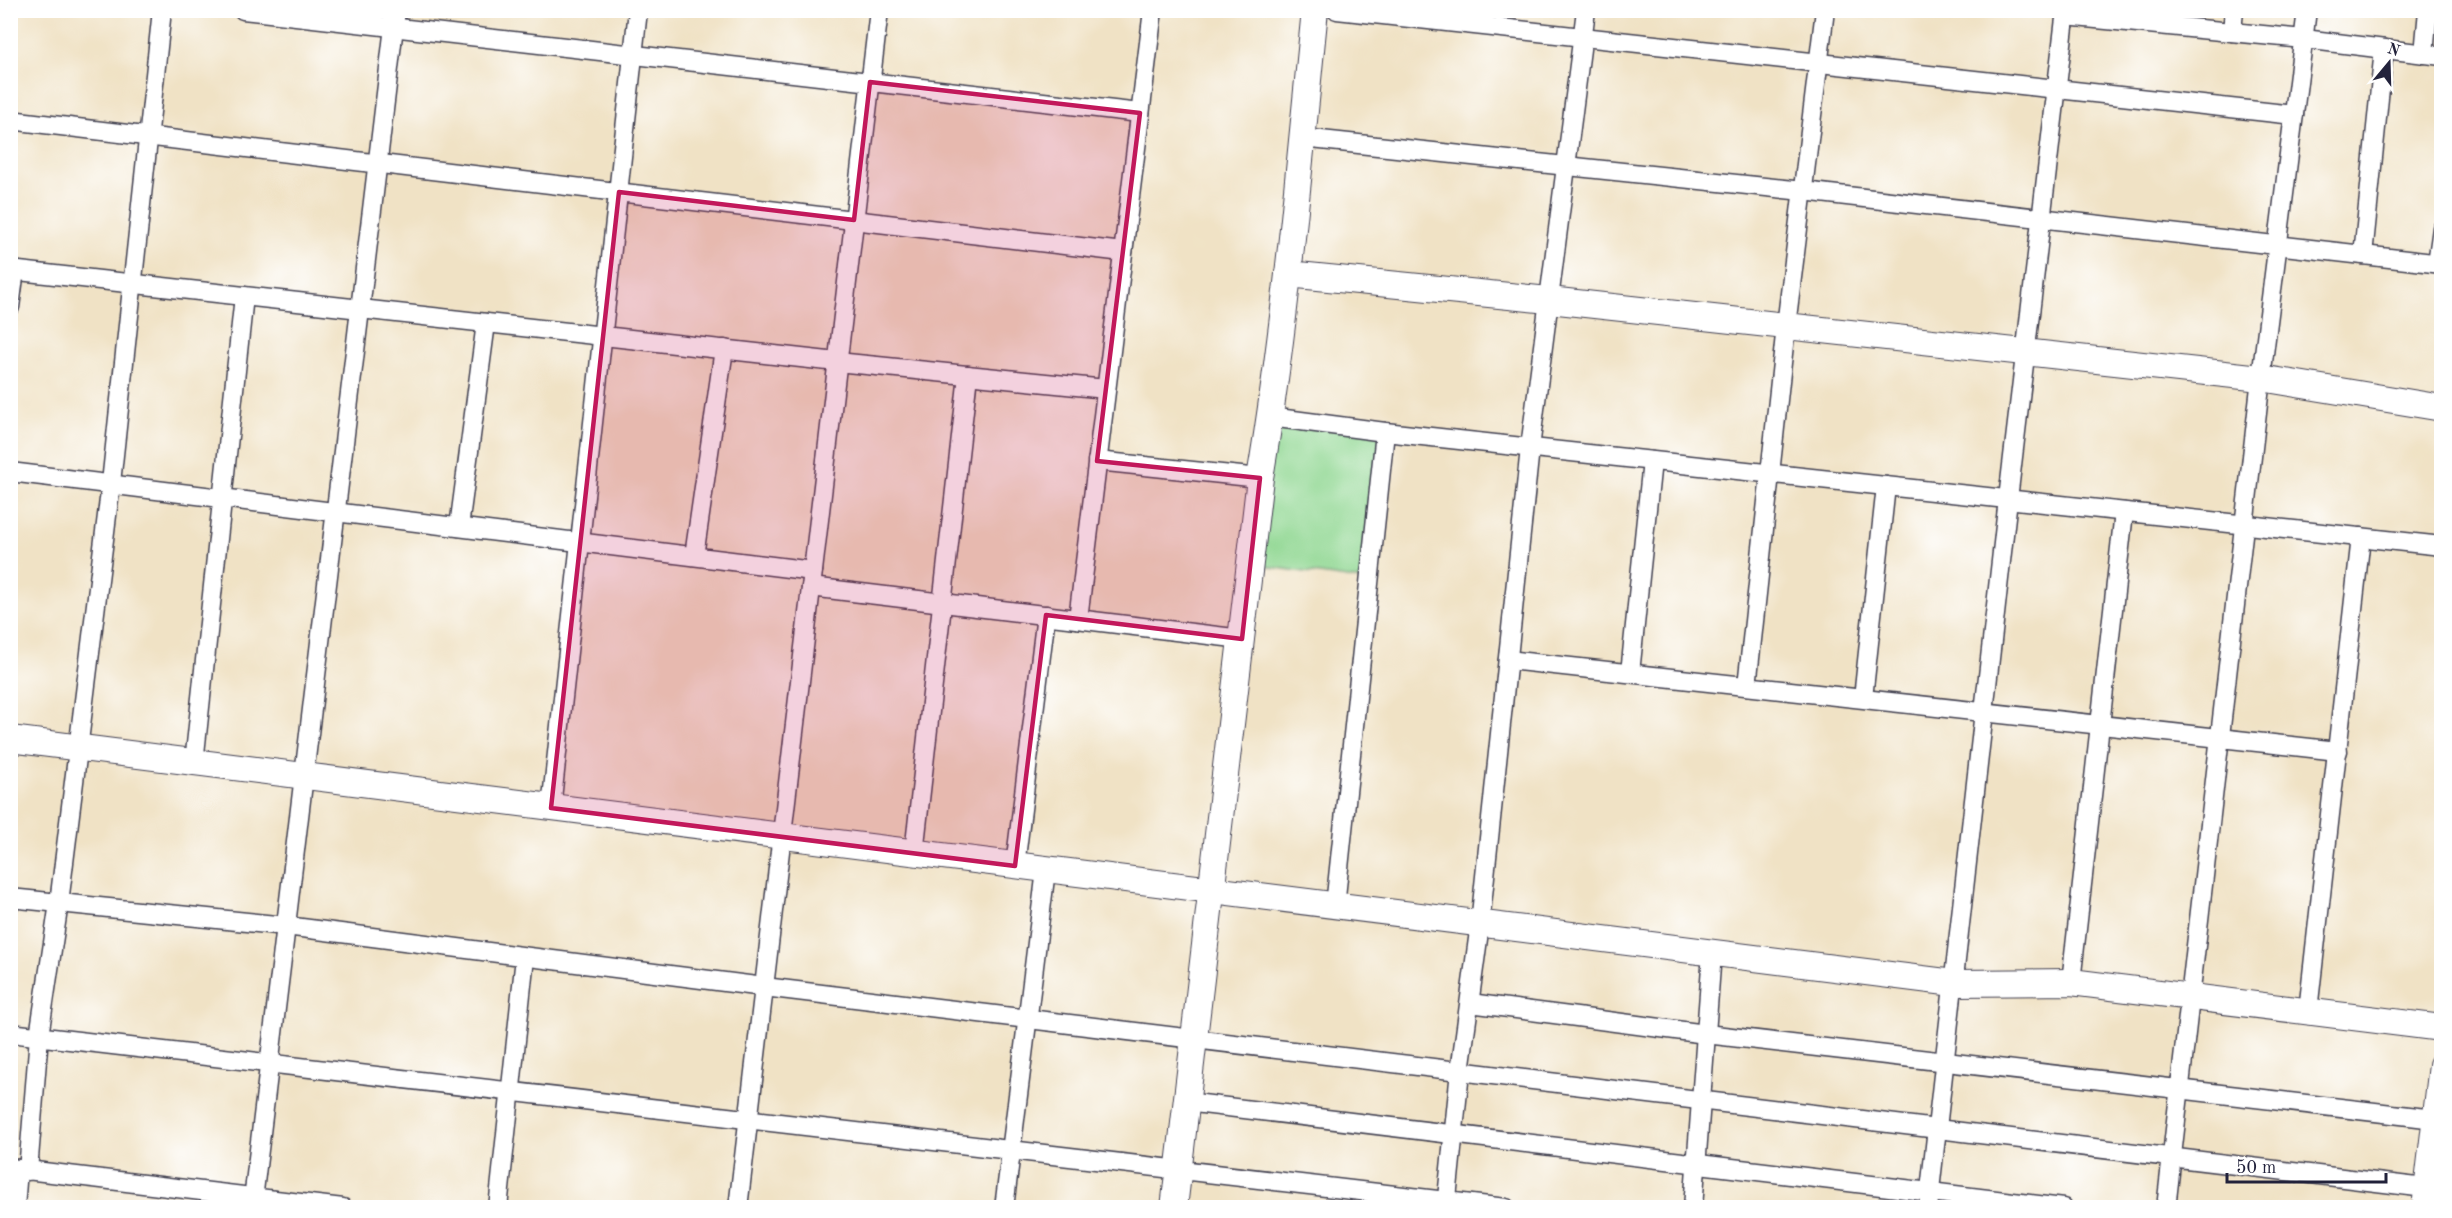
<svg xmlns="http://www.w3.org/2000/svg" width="2452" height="1218" viewBox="0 0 2452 1218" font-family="'Old Standard TT',serif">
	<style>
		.green { fill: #90d792; stroke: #597c66; stroke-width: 1.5 }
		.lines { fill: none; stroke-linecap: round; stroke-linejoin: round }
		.street-casing { stroke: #413f50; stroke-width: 21 }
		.secondary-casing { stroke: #413f50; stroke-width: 28 }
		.street { stroke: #fff; stroke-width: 18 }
		.secondary { stroke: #fff; stroke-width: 26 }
		.marked { fill: #c2185b; fill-opacity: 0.2; stroke: #c2185b; stroke-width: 4.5; stroke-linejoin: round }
	</style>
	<rect width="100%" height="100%" fill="#fff"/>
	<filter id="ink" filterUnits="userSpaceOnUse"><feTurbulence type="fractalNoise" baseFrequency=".0167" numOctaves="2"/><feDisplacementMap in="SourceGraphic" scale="12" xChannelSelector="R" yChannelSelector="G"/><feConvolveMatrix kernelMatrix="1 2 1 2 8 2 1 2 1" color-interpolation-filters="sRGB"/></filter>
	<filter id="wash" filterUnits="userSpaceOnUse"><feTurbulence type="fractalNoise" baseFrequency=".008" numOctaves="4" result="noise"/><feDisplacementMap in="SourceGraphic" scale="24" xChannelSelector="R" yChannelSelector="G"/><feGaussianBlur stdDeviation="1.35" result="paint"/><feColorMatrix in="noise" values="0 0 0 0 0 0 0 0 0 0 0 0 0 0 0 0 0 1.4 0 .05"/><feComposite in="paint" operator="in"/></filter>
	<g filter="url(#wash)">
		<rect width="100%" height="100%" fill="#f0e2c5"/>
		<polygon class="green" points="1270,417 1385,432 1368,581 1250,564"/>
	</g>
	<g filter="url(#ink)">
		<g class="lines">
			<g class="street-casing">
				<g id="street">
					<polyline points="243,10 1140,113"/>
					<polyline points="1337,10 2294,115"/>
					<polyline points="2065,16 2304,39 2442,56"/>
					<polyline points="2232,32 2234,10"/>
					<polyline points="2424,54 2428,10"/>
					<polyline points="10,120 1123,252"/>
					<polyline points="1302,138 1803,191 2442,264"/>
					<polyline points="2363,255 2384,49"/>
					<polyline points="2437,263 2442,228"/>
					<polyline points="10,270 837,362 1106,389"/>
					<polyline points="10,307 15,270"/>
					<polyline points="1270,417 1385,432 2442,546"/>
					<polyline points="1097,461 1260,478"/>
					<polyline points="10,472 813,571"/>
					<polyline points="459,527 486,323"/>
					<polyline points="694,556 724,349"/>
					<polyline points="811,587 1242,639"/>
					<polyline points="1078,619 1153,10"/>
					<polyline points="1508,660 2338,751"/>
					<polyline points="1630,673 1652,461"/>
					<polyline points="1747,686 1786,326 1825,10"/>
					<polyline points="1863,698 1886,486"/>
					<polyline points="194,763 244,296"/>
					<polyline points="551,808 638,10"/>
					<polyline points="914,853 968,375"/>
					<polyline points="1015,866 1046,615"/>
					<polyline points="10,898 286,926 764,987 2442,1190"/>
					<polyline points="1335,906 1385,432"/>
					<polyline points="2071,982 2124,512"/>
					<polyline points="1470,1003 1706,1034 2435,1119"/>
					<polyline points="2308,1011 2361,537"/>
					<polyline points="10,1033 1506,1208"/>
					<polyline points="1186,1102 2063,1208"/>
					<polyline points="10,1168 343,1208"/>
					<polyline points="28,1171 39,1036 59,903 111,483 162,10"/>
					<polyline points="15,1208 18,1169"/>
					<polyline points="252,1208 396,10"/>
					<polyline points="498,1208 525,957"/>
					<polyline points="738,1208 879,10"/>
					<polyline points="1004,1208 1046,870"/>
					<polyline points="1446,1208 1460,1071 1480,924 1530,448 1586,10"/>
					<polyline points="1693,1208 1712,953"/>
					<polyline points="1928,1208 2008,499 2066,10"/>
					<polyline points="2166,1208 2261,378 2307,10"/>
				</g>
			</g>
			<g class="secondary-casing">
				<g id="secondary">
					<polyline points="1288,274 1549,300 2261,378 2442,408"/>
					<polyline points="10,739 1954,983 2071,982 2442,1028"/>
					<path d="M1174,1208L1260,478C1286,324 1299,167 1315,10"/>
					<polyline points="2425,1208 2442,1065"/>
				</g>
			</g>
			<use href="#street" class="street"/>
			<use href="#secondary" class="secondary"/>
		</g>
	</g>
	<path class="marked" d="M870,82L1140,113L1097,461L1260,478L1242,639L1046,615L1015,866L551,808L619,192L854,220Z"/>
	<rect width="2452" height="1218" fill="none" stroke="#fff" stroke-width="36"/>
	<g transform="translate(2389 63) rotate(19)" stroke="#ffffff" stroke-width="4.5" paint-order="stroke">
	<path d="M0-4.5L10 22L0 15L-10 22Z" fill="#22223b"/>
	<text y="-9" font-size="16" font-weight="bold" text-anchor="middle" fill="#22223b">N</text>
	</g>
	<path d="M2227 1173v9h159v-9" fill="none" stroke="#22223b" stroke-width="3"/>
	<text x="2236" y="1173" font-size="18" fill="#22223b" stroke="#ffffff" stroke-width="4.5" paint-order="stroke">50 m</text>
</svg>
